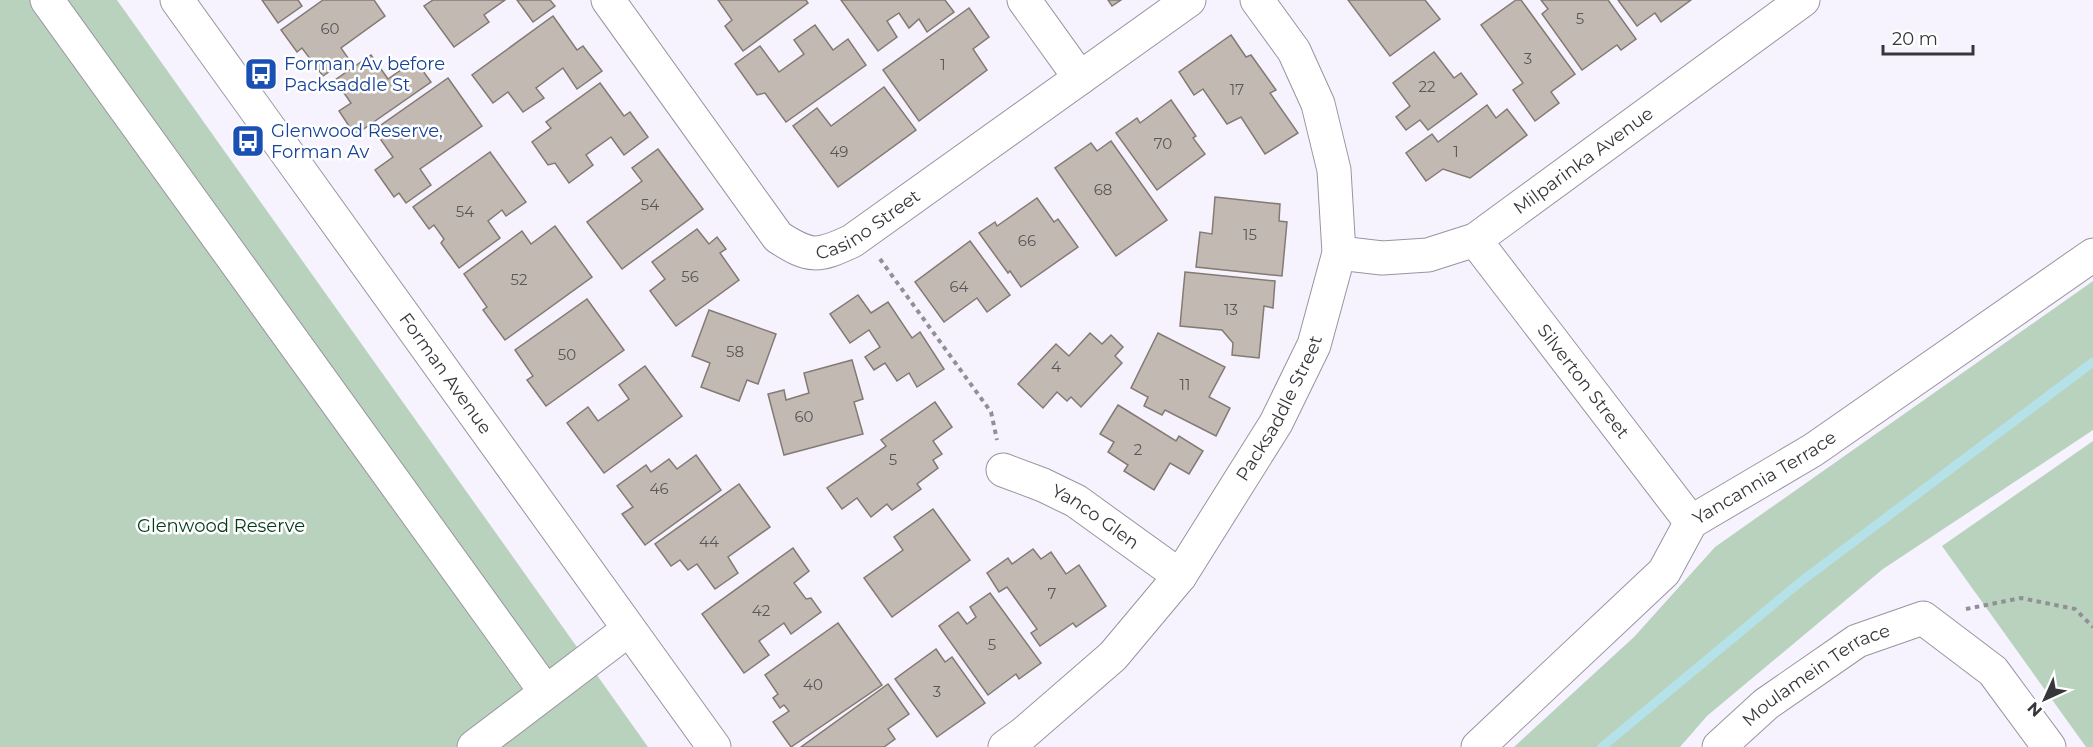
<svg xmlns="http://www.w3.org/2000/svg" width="2093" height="747" viewBox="0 0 2093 747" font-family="Montserrat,sans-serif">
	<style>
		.green { fill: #b9d2be }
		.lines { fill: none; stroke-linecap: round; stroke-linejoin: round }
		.stream { stroke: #b5e1e9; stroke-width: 9 }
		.building { fill: #c2b9b2; stroke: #837a74; stroke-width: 1.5 }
		.minor-casing { stroke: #98959f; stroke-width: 35 }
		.path { stroke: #928f97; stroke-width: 4; stroke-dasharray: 4.5 4.5; stroke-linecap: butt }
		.minor { stroke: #fff; stroke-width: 33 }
		.labels { text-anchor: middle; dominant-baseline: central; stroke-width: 5; stroke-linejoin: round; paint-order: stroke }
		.number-label { font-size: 15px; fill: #5a5758 }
		.transit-label { font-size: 18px; fill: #164399; stroke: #fff; text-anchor: start }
		.street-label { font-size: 18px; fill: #37363a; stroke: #fff }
		.park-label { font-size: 18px; fill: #053919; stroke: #fff }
	</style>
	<rect width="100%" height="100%" fill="#f7f3fe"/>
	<g class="green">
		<polygon points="0,0 117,0 648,747 0,747"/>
		<polygon points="2093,281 2093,430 1883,569 1707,716 1680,747 1514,747 1634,637 1715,547"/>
		<polygon points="2093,441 2093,747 2086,747 1942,546"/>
	</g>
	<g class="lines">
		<polyline class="stream" points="1602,747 1799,583 2093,362"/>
	</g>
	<g class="building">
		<polygon points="262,0 298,0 302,6 278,23"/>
		<polygon points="323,0 374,0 385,16 341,48 348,58 323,76 302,48 297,52 281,30"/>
		<polygon points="433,0 505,0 484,15 489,22 454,47 424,6"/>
		<polygon points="517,0 550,0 555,6 533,22"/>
		<polygon points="718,0 806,0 808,3 743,51 725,26 732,20"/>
		<polygon points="841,0 945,0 954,12 927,32 919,19 909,28 899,13 887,21 897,37 878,51"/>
		<polygon points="1108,0 1121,0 1112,6"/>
		<polygon points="1348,0 1425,0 1440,19 1390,56"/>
		<polygon points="1516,0 1521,0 1575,74 1551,92 1559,103 1535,121 1513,90 1523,83 1481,25"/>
		<polygon points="1541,0 1608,0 1636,39 1621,50 1617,45 1582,70 1542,14 1548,9"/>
		<polygon points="1618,0 1691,0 1661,22 1655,13 1637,26"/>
		<polygon points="969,8 989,37 973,49 987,70 919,121 883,70"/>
		<polygon points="553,16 577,50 583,46 602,71 577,89 563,68 536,88 544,98 523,112 508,92 493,103 472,75"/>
		<polygon points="815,25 833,50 848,39 866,65 786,122 765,93 757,95 735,64 760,46 779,72 804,54 794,40"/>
		<polygon points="1231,35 1246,57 1251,55 1276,90 1270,93 1298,133 1265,154 1241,117 1227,124 1203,89 1194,95 1179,72"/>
		<polygon points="1434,52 1454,78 1461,73 1477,94 1428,130 1420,120 1406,130 1396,117 1410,106 1393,83"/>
		<polygon points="371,55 388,79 415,60 431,82 355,135 339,111 351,103 335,80"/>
		<polygon points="448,78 482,126 420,169 431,185 406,203 399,193 394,197 375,170 393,157 374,130"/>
		<polygon points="600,83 624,116 630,112 648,137 624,155 611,137 586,155 593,165 569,183 555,163 548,165 532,142 551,128 546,122"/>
		<polygon points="884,87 916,130 838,187 793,126 817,108 831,126"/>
		<polygon points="1171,100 1196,136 1193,138 1205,154 1157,190 1116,133 1137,118 1140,123"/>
		<polygon points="1487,105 1496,118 1507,109 1527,135 1470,178 1443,169 1426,181 1406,153 1432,134 1438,142"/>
		<polygon points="1111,141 1167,220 1116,256 1055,168 1091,143 1097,151"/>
		<polygon points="658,149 703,209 622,269 587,222 642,181 632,168"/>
		<polygon points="490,152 526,202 506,216 502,210 488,221 500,238 459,268 441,243 444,239 434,225 429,229 413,207"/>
		<polygon points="1215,197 1280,204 1279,221 1287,222 1282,276 1196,267 1200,232 1212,234"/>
		<polygon points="1037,198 1054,222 1058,219 1078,247 1021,287 1010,271 1008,273 979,233 995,222 997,226"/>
		<polygon points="555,226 592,277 505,340 483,310 487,307 464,274 522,231 531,244"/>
		<polygon points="697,229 709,244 717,237 726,249 720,253 739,280 676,326 650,291 665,279 652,262"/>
		<polygon points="970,241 1010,295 987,312 977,298 944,322 915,282"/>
		<polygon points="1185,272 1275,281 1273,308 1264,306 1259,358 1232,355 1233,343 1222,330 1180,326"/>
		<polygon points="858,295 871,313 888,302 912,338 920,332 944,369 917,387 909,373 897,381 885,363 874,370 865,357 880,347 869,330 850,343 830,314"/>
		<polygon points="587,299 624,350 546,406 527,380 533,376 515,350"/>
		<polygon points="709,310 776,334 758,384 747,380 739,401 701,387 710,363 692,356"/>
		<polygon points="1090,333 1102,344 1111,335 1123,347 1115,356 1122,363 1081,407 1071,397 1067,401 1057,392 1043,408 1018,384 1056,344 1069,356"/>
		<polygon points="1158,333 1225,367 1209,397 1230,408 1216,436 1165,410 1162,415 1144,406 1148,397 1131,388"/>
		<polygon points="852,360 863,399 854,402 863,434 784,455 768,394 784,390 786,400 809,393 804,373"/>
		<polygon points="645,366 682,416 604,473 567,423 588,407 598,421 629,399 619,385"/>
		<polygon points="935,402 952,427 933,441 942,454 933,460 938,468 917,484 921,489 892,510 887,504 871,517 857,498 842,509 827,488 886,446 881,440"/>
		<polygon points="1118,405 1176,441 1179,436 1203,451 1189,474 1170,463 1154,490 1124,471 1128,465 1108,452 1114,442 1100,434"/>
		<polygon points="696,455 721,490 645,545 622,514 633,507 617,486 646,465 651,472 669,459 677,469"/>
		<polygon points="739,484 770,527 728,557 738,573 715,589 697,564 688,570 680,560 671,566 655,544"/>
		<polygon points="933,509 970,560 892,617 864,578 903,550 894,537"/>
		<polygon points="793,548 809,571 794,583 806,599 811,598 821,612 791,634 784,623 759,641 769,655 744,673 702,614"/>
		<polygon points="1033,549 1041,559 1051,552 1066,574 1079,565 1106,606 1076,627 1073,623 1040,646 1031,633 1037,629 1007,587 999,592 987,573 1008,558 1012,564"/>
		<polygon points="990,593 1041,663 1019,679 1016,674 988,695 939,626 958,612 967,624 976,617 970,607"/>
		<polygon points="838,623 882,685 791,747 773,722 789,711 784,705 780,708 773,698 778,694 765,675"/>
		<polygon points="936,649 945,662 952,657 985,703 937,737 895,679"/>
		<polygon points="888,684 909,714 888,729 895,739 884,747 801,747"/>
	</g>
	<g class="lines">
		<g class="minor-casing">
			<g id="minor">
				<polyline points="47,0 545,691"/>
				<path id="s1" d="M177,0L714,747"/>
				<path id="s2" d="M608,0L778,237C810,258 818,257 852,241L1189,0"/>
				<polyline points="1024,0 1080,78"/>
				<path id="s3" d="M1475,240L1691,522"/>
				<path id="s4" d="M1339,253L1382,258L1428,255L1475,240L1803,0"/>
				<path id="s5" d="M1003,470L1043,485L1076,501L1180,576"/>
				<polyline points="474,747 628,630"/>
				<path id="s6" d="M1005,747L1023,734L1113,656L1180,576L1276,423L1314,345L1339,253L1334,170L1318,104L1294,51L1257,0"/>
				<path id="s7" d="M1478,747L1664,572L1691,522L1813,450L2093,255"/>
				<path id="s8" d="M1719,747L1766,704L1857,641L1923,618L1993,671L2049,747"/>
			</g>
		</g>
		<g class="path">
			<polyline points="880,259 991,412 997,440"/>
			<polyline points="1966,609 2021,598 2075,609 2093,627"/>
		</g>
		<use href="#minor" class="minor"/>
	</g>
	<defs>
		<g id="bus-square" transform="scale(1.725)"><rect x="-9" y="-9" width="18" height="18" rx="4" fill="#1a4fb4" stroke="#fff"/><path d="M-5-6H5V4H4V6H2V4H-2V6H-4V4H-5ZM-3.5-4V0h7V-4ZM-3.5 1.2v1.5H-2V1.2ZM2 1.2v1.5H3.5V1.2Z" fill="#fff"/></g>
	</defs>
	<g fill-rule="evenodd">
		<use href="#bus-square" x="261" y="74"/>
		<use href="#bus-square" x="248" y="141"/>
	</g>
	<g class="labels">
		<g class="number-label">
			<text x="1580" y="18">5</text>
			<text x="330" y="28">60</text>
			<text x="1528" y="58">3</text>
			<text x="943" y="64">1</text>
			<text x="1427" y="86">22</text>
			<text x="1237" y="89">17</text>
			<text x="1163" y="143">70</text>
			<text x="839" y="151">49</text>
			<text x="1456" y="151">1</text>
			<text x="1103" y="189">68</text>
			<text x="650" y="204">54</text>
			<text x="465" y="211">54</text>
			<text x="1250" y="234">15</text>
			<text x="1027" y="240">66</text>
			<text x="690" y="276">56</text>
			<text x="519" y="279">52</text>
			<text x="959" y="286">64</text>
			<text x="1231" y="309">13</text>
			<text x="735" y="351">58</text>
			<text x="567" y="354">50</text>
			<text x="1056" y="366">4</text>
			<text x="1185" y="384">11</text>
			<text x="804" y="416">60</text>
			<text x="1138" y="449">2</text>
			<text x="893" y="459">5</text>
			<text x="659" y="488">46</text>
			<text x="709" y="541">44</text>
			<text x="1052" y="593">7</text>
			<text x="761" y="610">42</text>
			<text x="992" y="644">5</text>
			<text x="813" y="684">40</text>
			<text x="937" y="691">3</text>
		</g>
		<g class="transit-label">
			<text x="284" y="64">Forman Av before<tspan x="284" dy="21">Packsaddle St</tspan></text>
			<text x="271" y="131">Glenwood Reserve,<tspan x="271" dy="21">Forman Av</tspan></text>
		</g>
		<g class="street-label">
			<text stroke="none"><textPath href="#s4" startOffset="273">Milparinka Avenue</textPath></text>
			<text stroke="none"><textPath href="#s2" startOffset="393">Casino Street</textPath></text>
			<text stroke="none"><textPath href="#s1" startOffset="460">Forman Avenue</textPath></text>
			<text stroke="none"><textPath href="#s3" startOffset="178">Silverton Street</textPath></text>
			<text stroke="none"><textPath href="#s6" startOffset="441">Packsaddle Street</textPath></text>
			<text stroke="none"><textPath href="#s7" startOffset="398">Yancannia Terrace</textPath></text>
			<text stroke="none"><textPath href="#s5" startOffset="104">Yanco Glen</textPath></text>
			<text stroke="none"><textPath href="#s8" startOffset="122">Moulamein Terrace</textPath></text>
		</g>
		<g class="park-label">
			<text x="221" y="526">Glenwood Reserve</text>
		</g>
	</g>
	<g transform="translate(2045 699) rotate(225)" stroke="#ffffff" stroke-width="4.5" paint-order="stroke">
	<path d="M0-4.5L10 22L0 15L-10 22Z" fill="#37363a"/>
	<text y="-9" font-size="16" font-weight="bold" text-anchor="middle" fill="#37363a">N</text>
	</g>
	<path d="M1883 45v9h90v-9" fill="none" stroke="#37363a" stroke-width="3"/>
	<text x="1892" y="45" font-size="18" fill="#37363a" stroke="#ffffff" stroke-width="4.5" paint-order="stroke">20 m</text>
</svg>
